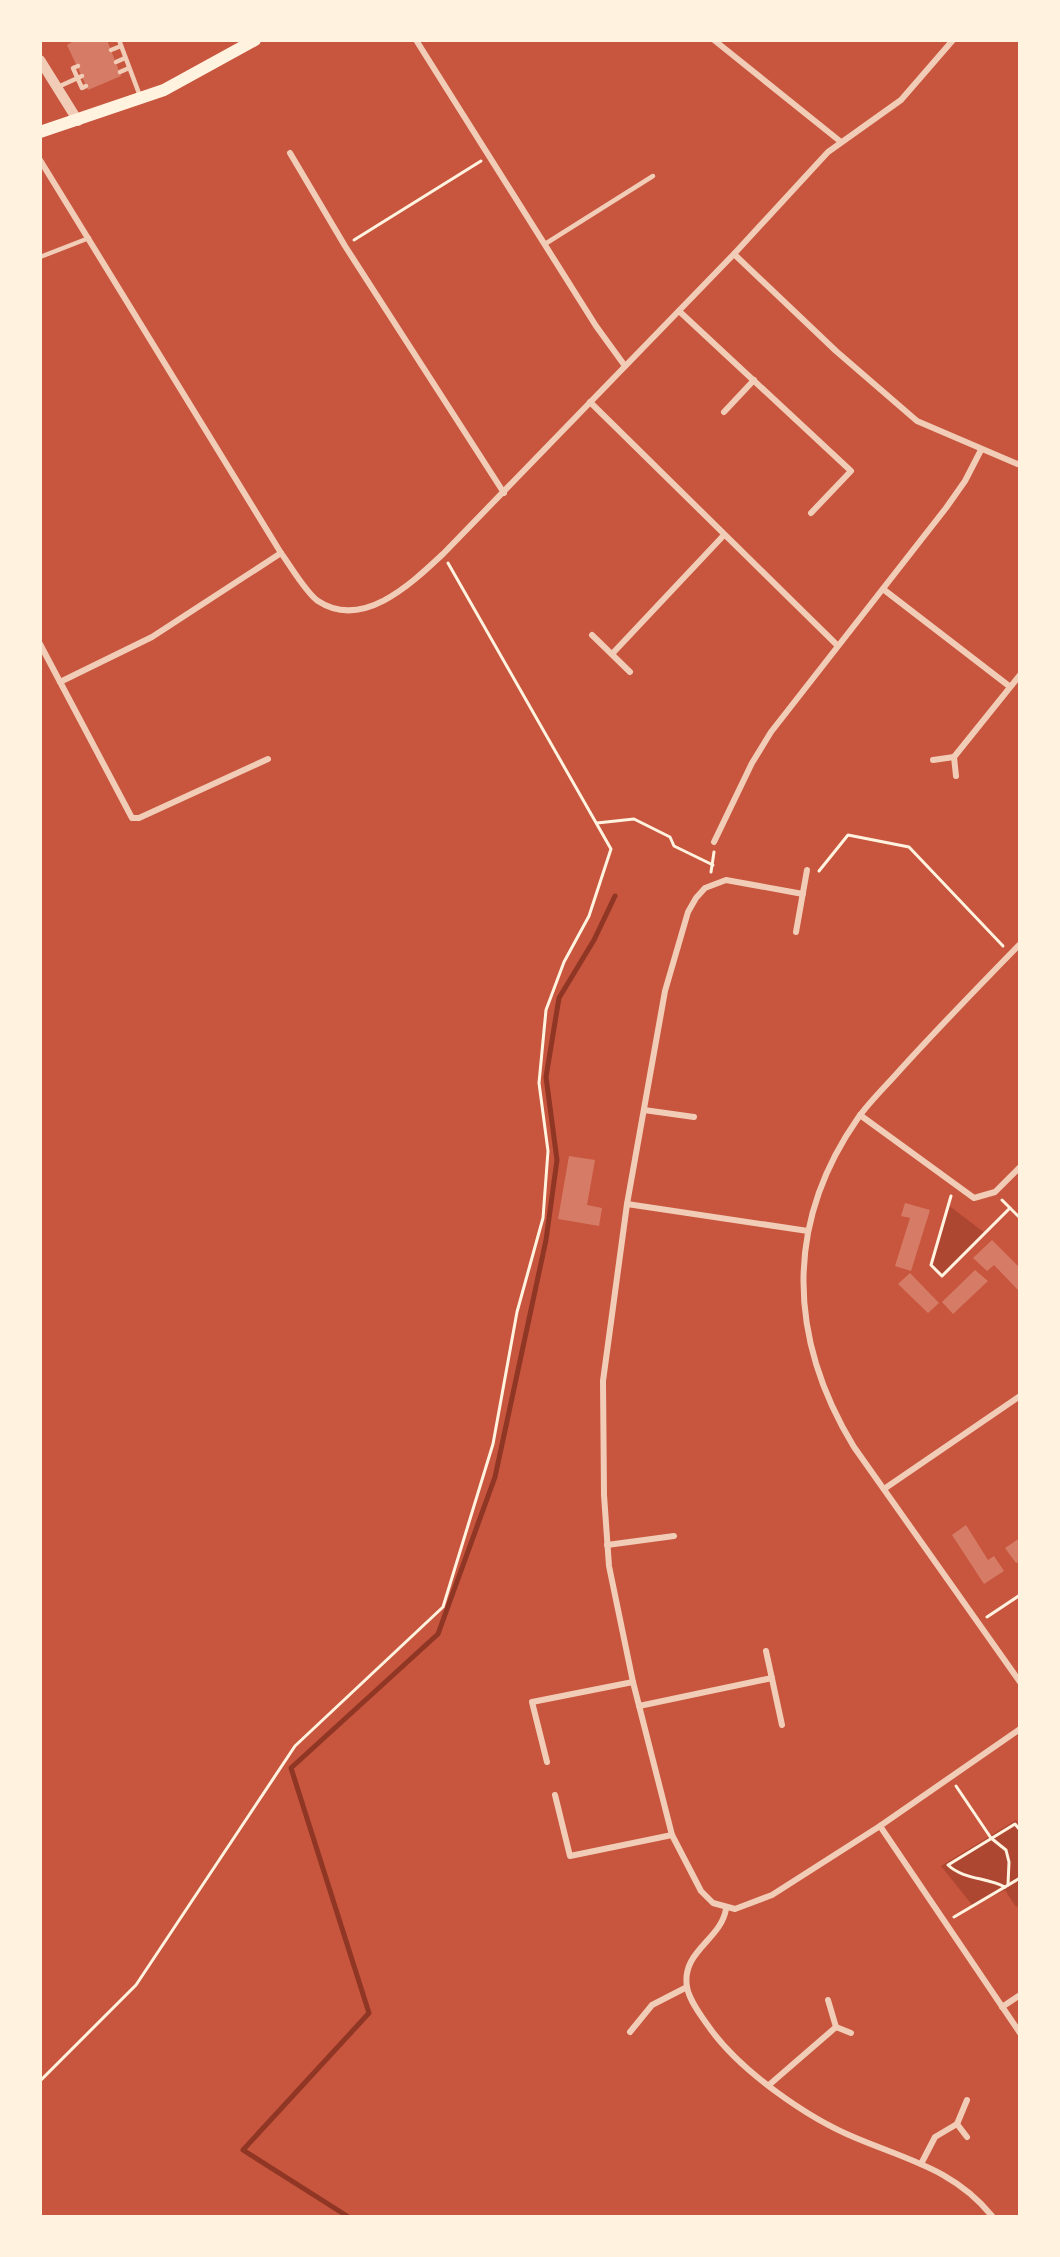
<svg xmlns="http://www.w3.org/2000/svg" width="1060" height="2257" viewBox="0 0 1060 2257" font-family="'Roboto Condensed',sans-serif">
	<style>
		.green { fill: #ae4732 }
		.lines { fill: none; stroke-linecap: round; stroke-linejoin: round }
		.stream { stroke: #8f3625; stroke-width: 5 }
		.building { fill: #d67c66 }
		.path { stroke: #fff3e0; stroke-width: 3 }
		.service { stroke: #f1ccb7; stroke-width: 4.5 }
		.minor { stroke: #f1ccb7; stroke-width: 6 }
		.tertiary { stroke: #f1ccb7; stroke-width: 10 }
		.secondary { stroke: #fff3e0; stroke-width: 12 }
	</style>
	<rect width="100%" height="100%" fill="#c8553d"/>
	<g class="green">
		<polygon points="948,1205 985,1233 942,1276 931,1265"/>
		<polygon points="1016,1820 1019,1825 1020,1905 1016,1907 1005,1890 973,1906 941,1866"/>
	</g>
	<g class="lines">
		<polyline class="stream" points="347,2216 243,2150 369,2013 291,1768 438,1634 495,1477 546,1240 557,1160 546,1077 559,998 594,940 615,896"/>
	</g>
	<g class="building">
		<polygon points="75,40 107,40 121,76 88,90 67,45"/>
		<polygon points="569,1156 595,1160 587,1205 602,1208 599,1226 558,1219"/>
		<polygon points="905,1203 930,1210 911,1271 895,1266 910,1218 901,1216"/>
		<polygon points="992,1240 1020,1268 1020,1292 994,1265 987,1271 973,1258"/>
		<polygon points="975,1270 988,1281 953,1314 942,1302"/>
		<polygon points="910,1273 939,1303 928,1313 898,1284"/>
		<polygon points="966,1525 988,1560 994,1556 1004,1571 984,1584 952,1535"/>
		<polygon points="1020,1538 1020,1561 1016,1563 1005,1548"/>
	</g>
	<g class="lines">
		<g class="path">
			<polyline points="354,240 481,161"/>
			<polyline points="597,823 634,819 670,837 674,846 713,865"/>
			<polyline points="819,871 848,835 909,847 1003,946"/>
			<polyline points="711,872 714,852"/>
			<polyline points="951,1196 931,1265 942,1276 1010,1208"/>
			<polyline points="1002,1200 1020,1218"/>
			<polyline points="987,1617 1020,1595"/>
			<polyline points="956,1786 991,1838 1006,1850 1009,1862 1008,1885"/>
			<path d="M1005,1887C986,1877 964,1880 948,1865L1015,1824L1020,1830"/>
			<polyline points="954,1917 1020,1878"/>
			<polyline points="40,2081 136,1985 295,1746 443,1607 493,1444 517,1312 543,1218 548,1151 539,1083 546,1010 564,962 589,916 611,849 448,563"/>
		</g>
		<g class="service">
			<polyline points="119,40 140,96"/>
			<polyline points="111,50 121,46"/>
			<polyline points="116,62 125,58"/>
			<polyline points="78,66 73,68 82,88 86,86"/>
			<polyline points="120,72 129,68"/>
			<polyline points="58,87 82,76"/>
			<polyline points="545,244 653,176"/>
			<polyline points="40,257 89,238"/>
		</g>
		<g class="minor">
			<polyline points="416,40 596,326 625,366"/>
			<polyline points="714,40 841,142"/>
			<polyline points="290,153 345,246 504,493"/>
			<path d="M40,160L281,553C290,565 306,593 318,601C363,631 413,582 443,554L734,254L828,152L901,100L953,40"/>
			<polyline points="734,254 836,351 917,421 1020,465"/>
			<polyline points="679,311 851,471 811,513"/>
			<polyline points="590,402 837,645"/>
			<polyline points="724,412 754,380"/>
			<polyline points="883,589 1009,686"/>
			<polyline points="592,635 630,672"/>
			<polyline points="40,644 132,818 139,818 268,759"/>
			<polyline points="612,654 724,535"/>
			<polyline points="60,682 152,637 281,553"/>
			<polyline points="933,760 954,757"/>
			<polyline points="956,776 954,757 1020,675"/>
			<polyline points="714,842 752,763 771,732 946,508 965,481 981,450"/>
			<polyline points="796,932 807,870"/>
			<path d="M1020,944C979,986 939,1027 900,1070C886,1086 870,1101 858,1118C784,1224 788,1338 854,1447L1020,1682"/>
			<polyline points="644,1110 694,1117"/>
			<polyline points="860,1115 974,1198 995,1192 1020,1167"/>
			<polyline points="627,1204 665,991 688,912 696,898 705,888 726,880 803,894"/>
			<polyline points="808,1231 627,1204 603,1381 604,1495 609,1566 633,1682 672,1835 701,1891 713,1903 735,1909 772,1895 880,1826 1020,1729"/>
			<polyline points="884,1489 1020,1396"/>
			<polyline points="607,1545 674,1536"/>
			<polyline points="766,1651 782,1725"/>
			<polyline points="639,1706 772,1678"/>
			<polyline points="547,1762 532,1702 633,1682"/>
			<polyline points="555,1795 570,1856 672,1835"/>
			<polyline points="880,1826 1020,2033"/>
			<path d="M726,1909C721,1940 681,1951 687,1987C689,2000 701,2016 709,2027C739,2070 807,2118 856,2138C908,2160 955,2170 992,2216"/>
			<polyline points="1002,2007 1020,1995"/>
			<polyline points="836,2027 851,2033"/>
			<polyline points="630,2032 652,2005 687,1987"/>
			<polyline points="769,2085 836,2027 828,2000"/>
			<polyline points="957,2124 967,2137"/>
			<polyline points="921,2164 935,2137 957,2124 967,2100"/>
		</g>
		<polyline class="tertiary" points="40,60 78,121"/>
		<polyline class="secondary" points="40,132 164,90 255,40"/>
	</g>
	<rect width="1060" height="2257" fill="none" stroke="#fff3e0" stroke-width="84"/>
</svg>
